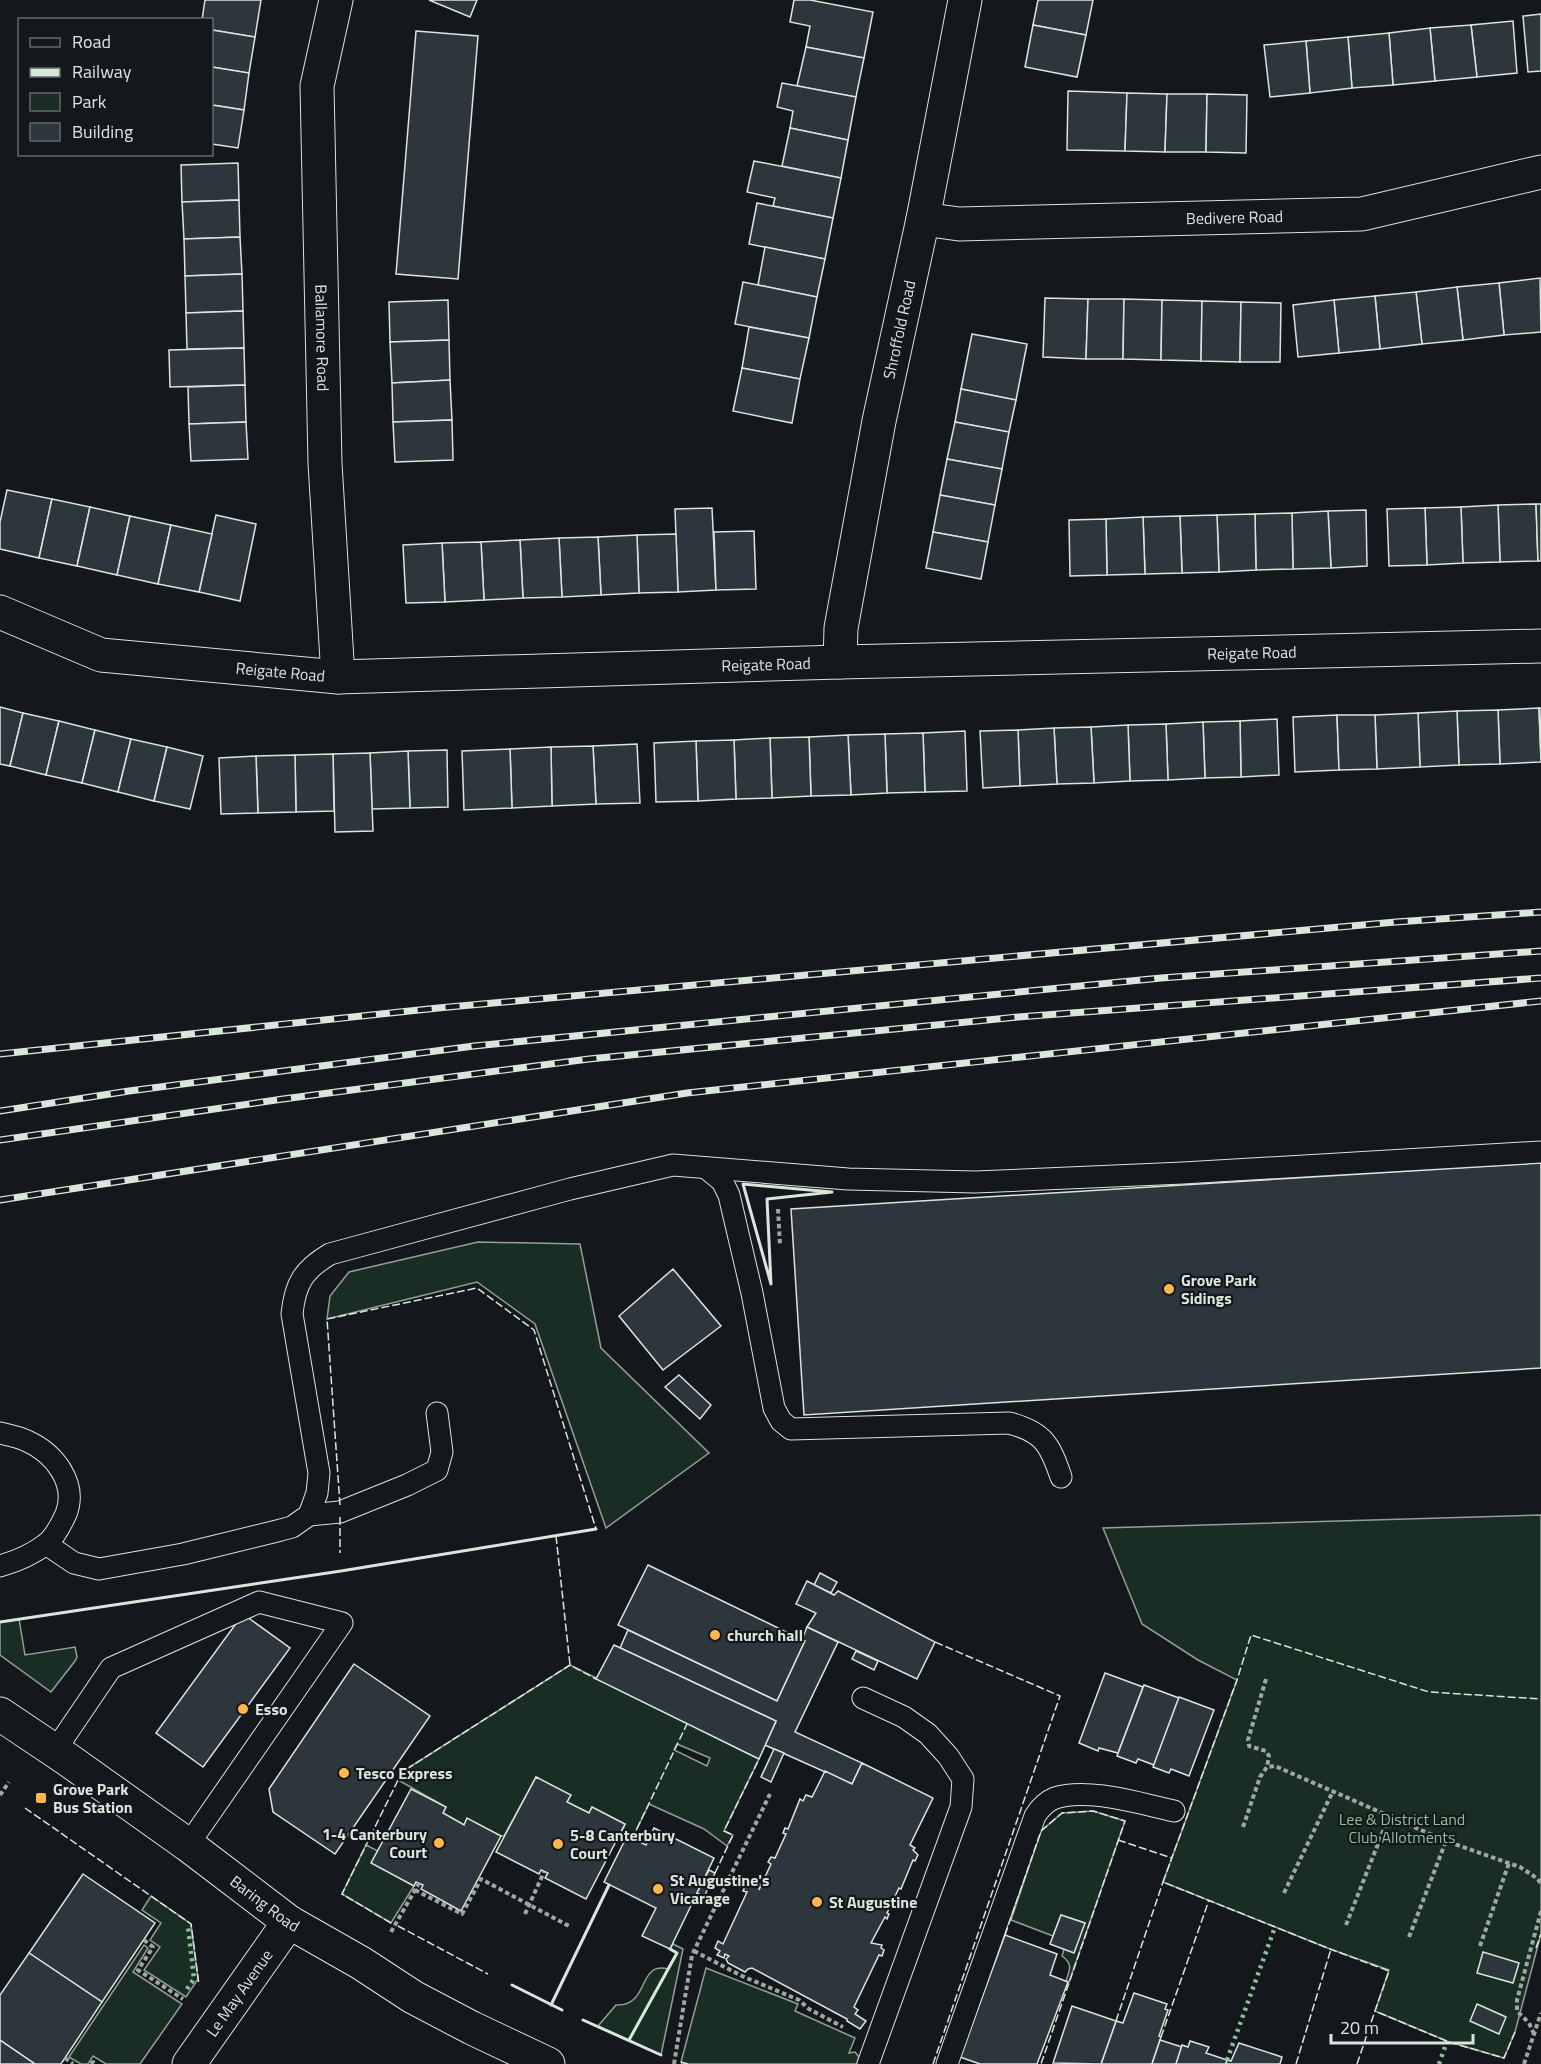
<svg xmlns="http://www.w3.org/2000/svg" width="1541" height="2064" viewBox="0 0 1541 2064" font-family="'Titillium Web',sans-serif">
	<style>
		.green { fill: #1a2d24; stroke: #939e99; stroke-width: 1.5; fill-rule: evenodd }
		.building { fill: #2c363c; stroke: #d8e6dc; stroke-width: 1.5 }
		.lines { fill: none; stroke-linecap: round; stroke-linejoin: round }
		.lane-casing { stroke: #d8e6dc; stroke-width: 23 }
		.street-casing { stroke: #d8e6dc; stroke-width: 35 }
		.primary-casing { stroke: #d8e6dc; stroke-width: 35 }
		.path { stroke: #9da8a2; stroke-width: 4; stroke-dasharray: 4.5 3; stroke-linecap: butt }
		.lane { stroke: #14181c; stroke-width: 21 }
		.street { stroke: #14181c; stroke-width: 33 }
		.primary { stroke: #14181c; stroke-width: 33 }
		.rail-casing { stroke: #d8e6dc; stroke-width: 7 }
		.rail { stroke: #14181c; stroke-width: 4.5; stroke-dasharray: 14; stroke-linecap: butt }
		.hedge { stroke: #8ac095; stroke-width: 4.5; stroke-dasharray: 3 4.5; stroke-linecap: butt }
		.fence { stroke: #d8e6dc; stroke-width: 1.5; stroke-dasharray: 8 3; stroke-linecap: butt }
		.wall { stroke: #d8e6dc; stroke-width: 3 }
		.poi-dot { fill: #ffb74d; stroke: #14181c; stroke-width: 2 }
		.labels { text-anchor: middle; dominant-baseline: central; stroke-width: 4.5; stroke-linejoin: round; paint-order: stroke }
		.street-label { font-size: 16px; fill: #d8e6dc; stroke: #14181c }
		.poi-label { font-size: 16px; font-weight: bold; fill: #d8e6dc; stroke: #14181c; text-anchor: start }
		.park-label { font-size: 16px; fill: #8ac095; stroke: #14181c }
	</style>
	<rect width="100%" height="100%" fill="#14181c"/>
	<g class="green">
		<polygon points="478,1242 580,1244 601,1348 709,1453 606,1528 535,1324 477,1282 327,1319 330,1296 349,1272"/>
		<polygon points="1541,1515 1541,1934 1515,2032 1504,2058 1449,2042 1375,2011 1389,1970 1330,1949 1163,1882 1237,1680 1198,1660 1142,1624 1103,1528"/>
		<polygon points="19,1619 25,1655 75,1647 77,1657 75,1661 51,1692 0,1655 0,1622"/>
		<path d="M570,1665L759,1759L724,1831L733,1835L727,1846L704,1829L649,1804L632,1839L622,1832L625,1824L592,1807L589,1813L567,1802L570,1796L536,1777L504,1836H501L467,1819L464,1825L443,1813L446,1807L398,1780L402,1772ZM677,1744L710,1758L707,1766L674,1750Z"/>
		<path d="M1093,1811L1125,1821L1069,1982L1066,1981C1070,1969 1073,1964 1062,1956L1064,1949L1085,1923L1061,1915L1053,1936L1011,1920L1041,1831L1062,1813Z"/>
		<polygon points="366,1845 378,1851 372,1863 414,1886 391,1923 342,1894"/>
		<polygon points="151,1896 191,1924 198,1979 186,1997 144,1970 160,1947 150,1940 161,1923 142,1910"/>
		<path d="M673,1944L683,1949L661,2055L598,2026L616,2005C650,2007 637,1961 668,1969L677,1953L670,1949Z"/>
		<polygon points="144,1945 148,1948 133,1972 182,2004 140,2064 106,2064 93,2056 88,2064 81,2064 69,2057"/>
		<polygon points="706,1968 798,2004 795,2011 855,2038 849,2053 855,2052 859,2057 857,2064 682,2064 681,2062"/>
	</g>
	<g class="building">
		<polygon points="205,0 261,0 255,37 212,30 212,20 202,20"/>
		<polygon points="429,0 477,0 470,17"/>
		<polygon points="794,0 810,0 873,12 864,58 806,47 810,26 790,22"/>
		<polygon points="1038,0 1093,0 1086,35 1033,25"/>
		<polygon points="1541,14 1541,71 1528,72 1523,16"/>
		<polygon points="1513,21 1517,73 1477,77 1471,25"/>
		<polygon points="1033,25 1086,35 1077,77 1025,67"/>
		<polygon points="1471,25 1477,77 1435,81 1430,28"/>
		<polygon points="1430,28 1435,81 1393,85 1389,33"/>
		<polygon points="212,30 255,37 249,73 212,67"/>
		<polygon points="416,31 478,36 458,279 396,274"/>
		<polygon points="1389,33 1393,85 1352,88 1348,37"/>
		<polygon points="1348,37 1352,88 1310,93 1306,41"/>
		<polygon points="1306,41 1310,93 1270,97 1264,45"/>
		<polygon points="806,47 864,58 856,97 797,86"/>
		<polygon points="212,67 249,73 244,110 212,105"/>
		<polygon points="782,83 856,97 848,140 790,128 793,111 777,107"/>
		<polygon points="1068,91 1127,93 1125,151 1067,150"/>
		<polygon points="1127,93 1167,94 1165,152 1125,151"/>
		<polygon points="1167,94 1207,94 1206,152 1165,152"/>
		<polygon points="1207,94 1247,95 1246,153 1206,152"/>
		<polygon points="212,105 244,110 238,148 212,144"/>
		<polygon points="790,128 848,140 841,178 782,166"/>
		<polygon points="754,161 841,178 833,218 773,206 775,198 747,192"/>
		<polygon points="238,163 239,200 182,202 181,165"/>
		<polygon points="239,200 240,237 184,239 182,202"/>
		<polygon points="757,203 833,218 825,259 749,244"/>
		<polygon points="240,237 242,274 185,276 184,239"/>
		<polygon points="765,247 825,259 817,297 758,285"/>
		<polygon points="242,274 243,311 186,313 185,276"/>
		<polygon points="1540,278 1541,332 1504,335 1499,283"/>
		<polygon points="743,282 817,297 809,338 735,324"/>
		<polygon points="1499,283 1504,335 1463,340 1457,287"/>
		<polygon points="1457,287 1463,340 1422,344 1416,292"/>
		<polygon points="1416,292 1422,344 1380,349 1375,296"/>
		<polygon points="1375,296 1380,349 1339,353 1334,300"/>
		<polygon points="1045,298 1088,299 1086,359 1043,357"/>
		<polygon points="1088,299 1124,299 1123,359 1086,359"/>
		<polygon points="1124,299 1162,300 1161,360 1123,359"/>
		<polygon points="448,300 449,340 390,342 389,302"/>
		<polygon points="1162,300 1202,301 1201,361 1161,360"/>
		<polygon points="1334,300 1339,353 1298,357 1293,305"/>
		<polygon points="1202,301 1241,302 1240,362 1201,361"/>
		<polygon points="1241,302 1281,303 1280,362 1240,362"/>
		<polygon points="243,311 244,348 187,349 186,313"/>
		<polygon points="749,327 809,338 800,379 742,368"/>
		<polygon points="972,334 1027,344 1016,400 961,389"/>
		<polygon points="449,340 450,380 392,383 390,342"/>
		<polygon points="244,348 245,385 170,387 169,350"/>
		<polygon points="742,368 800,379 792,423 733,411"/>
		<polygon points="450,380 452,420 393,422 392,383"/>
		<polygon points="245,385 246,422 189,424 188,387"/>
		<polygon points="961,389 1016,400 1009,432 955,422"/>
		<polygon points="452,420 453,460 395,462 393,422"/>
		<polygon points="246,422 248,459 191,461 189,424"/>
		<polygon points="955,422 1009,432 1002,469 947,459"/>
		<polygon points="947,459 1002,469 995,505 940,495"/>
		<polygon points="7,490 52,499 39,558 0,549 0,522"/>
		<polygon points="940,495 995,505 988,542 933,532"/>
		<polygon points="52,499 90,507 77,566 39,558"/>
		<polygon points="1536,504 1538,561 1500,562 1498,505"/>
		<polygon points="1536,504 1541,504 1541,561 1538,561"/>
		<polygon points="1498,505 1500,562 1463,563 1461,507"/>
		<polygon points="90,507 130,516 117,575 77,566"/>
		<polygon points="1461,507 1463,563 1427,565 1425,508"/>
		<polygon points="712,508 716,590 678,592 675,509"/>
		<polygon points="1425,508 1427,565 1389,566 1387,509"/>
		<polygon points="1366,510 1367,566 1331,568 1328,511"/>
		<polygon points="1328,511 1331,568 1293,569 1292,513"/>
		<polygon points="1292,513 1293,569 1256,570 1255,514"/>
		<polygon points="1255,514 1256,570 1219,572 1217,515"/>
		<polygon points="216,515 256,524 240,601 199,592"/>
		<polygon points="1217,515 1219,572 1182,573 1180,516"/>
		<polygon points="130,516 171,525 158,584 117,575"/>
		<polygon points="1180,516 1182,573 1145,574 1143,517"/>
		<polygon points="1143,517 1145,574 1107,575 1106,519"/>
		<polygon points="1106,519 1107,575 1070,576 1069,520"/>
		<polygon points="171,525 212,534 199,592 158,584"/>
		<polygon points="754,531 756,589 716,590 714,532"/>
		<polygon points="933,532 988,542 981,579 926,568"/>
		<polygon points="676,534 678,592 639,593 637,535"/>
		<polygon points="637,535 639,593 601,595 598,537"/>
		<polygon points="598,537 601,595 562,597 559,538"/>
		<polygon points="559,538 562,597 523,598 520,540"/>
		<polygon points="520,540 523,598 484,600 481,542"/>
		<polygon points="481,542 484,600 445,602 442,543"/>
		<polygon points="442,543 445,602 406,603 403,545"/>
		<polygon points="0,707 23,713 10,766 0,764"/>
		<polygon points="1539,708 1541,762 1500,764 1498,710"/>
		<polygon points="1539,708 1541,708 1541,759"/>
		<polygon points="1498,710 1500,764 1459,765 1457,711"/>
		<polygon points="1457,711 1459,765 1420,767 1418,713"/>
		<polygon points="23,713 59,721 46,775 10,766"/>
		<polygon points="1418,713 1420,767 1377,769 1375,715"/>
		<polygon points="1337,715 1339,770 1295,772 1293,717"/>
		<polygon points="1337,715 1375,715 1377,769 1339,770"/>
		<polygon points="1277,719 1279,775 1241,777 1240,721"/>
		<polygon points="59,721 95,730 82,783 46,775"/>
		<polygon points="1240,721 1241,777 1205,778 1203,722"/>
		<polygon points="1203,722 1205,778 1168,780 1166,724"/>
		<polygon points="1166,724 1168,780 1130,781 1128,725"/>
		<polygon points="1128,725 1130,781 1094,783 1091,727"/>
		<polygon points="1091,727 1094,783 1057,784 1054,728"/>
		<polygon points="1054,728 1057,784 1020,786 1018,730"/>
		<polygon points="95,730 131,739 118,792 82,783"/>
		<polygon points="1018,730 1020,786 983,788 980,731"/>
		<polygon points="965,731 967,791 925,792 923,733"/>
		<polygon points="923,733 925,792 887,793 885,734"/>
		<polygon points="885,734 887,793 851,795 848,735"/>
		<polygon points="848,735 851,795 811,796 809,737"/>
		<polygon points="809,737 811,796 772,798 770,738"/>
		<polygon points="770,738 772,798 736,799 734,740"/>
		<polygon points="131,739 167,747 154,801 118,792"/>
		<polygon points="734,740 736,799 698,801 696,741"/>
		<polygon points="696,741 698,801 656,802 654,743"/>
		<polygon points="637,744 640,803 596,804 593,746"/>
		<polygon points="593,746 596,804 552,806 551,747"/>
		<polygon points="167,747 203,756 190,809 154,801"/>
		<polygon points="551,747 552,806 512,808 510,749"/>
		<polygon points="510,749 512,808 464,810 462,751"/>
		<polygon points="447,750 448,807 410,808 408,751"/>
		<polygon points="408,751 410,808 372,809 370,753"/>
		<polygon points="370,753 373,831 335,832 333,754"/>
		<polygon points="333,754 334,811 296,812 295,755"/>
		<polygon points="295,755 296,812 258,813 256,756"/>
		<polygon points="256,756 258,813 221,814 219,758"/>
		<polygon points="1541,1163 1541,1368 804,1415 791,1209"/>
		<polygon points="673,1269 721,1326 663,1370 619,1316"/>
		<polygon points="679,1375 711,1405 700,1419 665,1387"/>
		<polygon points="648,1565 805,1641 777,1701 618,1625"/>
		<polygon points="820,1573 837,1582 831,1593 814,1585"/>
		<polygon points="807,1581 834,1595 838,1591 935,1642 917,1679 807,1627 816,1613 796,1604"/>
		<polygon points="243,1614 290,1648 203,1767 156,1733"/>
		<polygon points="807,1627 838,1642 795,1732 862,1763 852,1784 765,1745 776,1721 620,1648 628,1630 777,1701 805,1641 802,1640"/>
		<polygon points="614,1645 776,1721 759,1759 596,1679"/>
		<polygon points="856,1651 878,1661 874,1670 852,1659"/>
		<polygon points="354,1664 430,1716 335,1854 273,1812 269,1789"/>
		<polygon points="1105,1673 1143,1687 1118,1753 1099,1748 1098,1751 1079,1743"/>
		<polygon points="1144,1685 1179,1698 1154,1765 1138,1759 1136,1763 1117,1756"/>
		<polygon points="1179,1697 1214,1710 1189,1776 1171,1769 1169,1773 1153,1767"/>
		<polygon points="774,1749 784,1753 771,1782 761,1777"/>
		<polygon points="862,1763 933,1798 910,1845 915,1848 913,1850 918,1855 915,1861 913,1860 901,1889 899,1888 887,1913 889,1914 887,1919 885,1917 871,1943 882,1945 881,1948 884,1950 882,1956 879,1955 854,2007 858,2010 855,2014 866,2021 860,2029 847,2021 847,2019 752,1968 748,1969 745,1972 728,1963 726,1959 729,1956 725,1954 724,1958 717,1955 720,1951 715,1948 718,1941 723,1944 747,1892 743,1891 746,1884 750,1886 752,1881 760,1884 759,1890 771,1864 768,1862 771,1857 775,1858 786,1834 783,1833 785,1828 788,1829 800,1799 803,1801 806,1795 812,1797 825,1771 852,1784"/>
		<polygon points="536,1777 571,1795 567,1802 589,1813 592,1807 625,1824 586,1899 545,1878 548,1873 541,1870 539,1874 496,1852"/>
		<polygon points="411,1789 446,1807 443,1813 464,1825 467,1818 501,1836 461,1911 421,1889 423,1885 416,1882 414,1886 371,1863"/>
		<polygon points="654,1828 714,1858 670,1949 642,1936 656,1908 604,1882 627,1836 646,1845"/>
		<polygon points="709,1870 715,1873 704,1897 697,1893"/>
		<polygon points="83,1874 155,1923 102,2002 29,1953"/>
		<polygon points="1061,1915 1085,1923 1074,1953 1050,1944"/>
		<polygon points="1005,1935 1057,1954 1050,1975 1068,1982 1037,2064 980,2064 960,2057"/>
		<polygon points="1483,1952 1519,1963 1513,1983 1477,1973"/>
		<polygon points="29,1953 102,2002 61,2064 35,2064 0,2040 0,1995"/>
		<polygon points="1134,1993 1167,2004 1165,2009 1168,2010 1159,2036 1161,2037 1152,2064 1101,2064 1116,2021 1123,2023"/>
		<polygon points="1477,2004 1506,2017 1499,2034 1470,2021"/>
		<polygon points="1072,2006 1116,2021 1101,2064 1053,2063"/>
		<polygon points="0,2040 35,2064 0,2064"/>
		<polygon points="1160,2040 1182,2047 1176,2064 1152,2064"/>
		<polygon points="1190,2041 1209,2047 1206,2053 1227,2060 1226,2064 1176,2064 1182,2045 1188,2047"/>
		<polygon points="1239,2043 1282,2057 1280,2064 1226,2064 1227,2060 1231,2061"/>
	</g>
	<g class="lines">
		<g class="lane-casing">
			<g id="lane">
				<path d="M706,1168L722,1181L729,1195L752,1293L774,1408L781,1421L791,1429L1009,1423C1044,1432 1050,1445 1061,1477"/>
				<path d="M0,1433C8,1435 19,1437 27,1441C54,1453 78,1483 66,1514C61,1525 55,1537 46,1544C33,1554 14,1562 0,1566"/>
				<polyline points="309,1515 340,1512 407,1485 437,1470 442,1452 437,1413"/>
				<path d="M46,1544L74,1563L99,1569L183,1554L277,1531L292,1527L309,1515L317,1493L319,1473L292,1314C295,1284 303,1270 330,1254L570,1189L673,1165L848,1179L975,1182L1183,1173L1541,1152"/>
				<polyline points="863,1698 904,1717 928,1734 948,1756 963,1779 961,1807 868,2064"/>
				<polyline points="54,1752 111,1668 259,1602 342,1623 188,1845"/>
				<path d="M947,2064L1035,1816C1040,1808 1045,1802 1055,1798C1088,1787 1141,1804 1174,1811"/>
			</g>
		</g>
		<g class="street-casing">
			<g id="street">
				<path id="s1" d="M336,0L317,86L325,463L338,677"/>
				<path id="s2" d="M923,219L959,224L1362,214L1541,172"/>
				<path id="s3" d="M0,612L101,655L338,677L840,662L1541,646"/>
				<path id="s4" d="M840,662L841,628L879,421L923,219L965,0"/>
				<path id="s5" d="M189,2064L289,1922"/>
			</g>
		</g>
		<g class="primary-casing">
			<g id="primary">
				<path id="s6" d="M0,1714L67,1759L188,1845L289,1922L361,1963L413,1997L472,2028L548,2064"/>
			</g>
		</g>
		<g class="path">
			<polyline points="778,1209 780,1246"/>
			<polyline points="1266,1679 1248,1740 1249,1746 1266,1751 1269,1756 1267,1767"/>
			<polyline points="0,1795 9,1782"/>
			<polyline points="1243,1827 1260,1777 1267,1767 1275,1766 1446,1841 1520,1867 1538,1879 1541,1884"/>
			<polyline points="415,1890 462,1914 481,1879 569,1926"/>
			<polyline points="1284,1893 1333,1791"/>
			<polyline points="525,1914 544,1872"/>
			<polyline points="1346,1925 1389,1816"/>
			<polyline points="391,1932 419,1883"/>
			<polyline points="1409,1937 1446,1841"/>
			<polyline points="144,1940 153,1947 138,1970 183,1999"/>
			<polyline points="1480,1946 1509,1863"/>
			<polyline points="694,1951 742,1976 799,2000 809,2009 843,2027"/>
			<polyline points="1534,2034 1529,2023 1517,2011 1517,2000 1541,1911"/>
			<polyline points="65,2058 73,2064"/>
			<polyline points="91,2064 93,2062 96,2064"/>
			<polyline points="674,2064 692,1955 770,1794"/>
			<polyline points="1524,2064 1541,2013"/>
		</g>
		<use href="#lane" class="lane"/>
		<use href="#street" class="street"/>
		<use href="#primary" class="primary"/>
		<g class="rail-casing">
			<g id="rail">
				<polyline points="0,1054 438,1008 1396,922 1541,912"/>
				<polyline points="0,1111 129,1091 474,1046 1161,978 1541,951"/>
				<polyline points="0,1140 283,1099 589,1059 1018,1017 1541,978"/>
				<polyline points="0,1200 687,1093 1541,1001"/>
			</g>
		</g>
		<use href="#rail" class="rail"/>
		<g class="hedge">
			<polyline points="187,1989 194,1979 188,1926"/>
			<polyline points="1227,2060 1275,1927"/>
			<polyline points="1439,2064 1447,2041"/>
		</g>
		<g class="fence">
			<polyline points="340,1505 327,1319 477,1288 534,1330 596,1529"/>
			<polyline points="340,1517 340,1553"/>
			<polyline points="556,1536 570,1665"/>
			<polyline points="25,1808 191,1924 199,1985"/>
			<polyline points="632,1839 687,1724"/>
			<polyline points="1118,1840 1172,1858"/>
			<polyline points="715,1873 733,1835 724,1831 759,1759"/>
			<polyline points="391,1923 342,1894 402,1772 570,1665 596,1679"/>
			<polyline points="398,1926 488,1974"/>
			<polyline points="1005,1935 1041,1831 1062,1813 1093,1811 1125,1821 1041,2064"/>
			<polyline points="1536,1948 1541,1934"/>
			<polyline points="1116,2021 1163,1882"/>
			<polyline points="1515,2032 1504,2058 1449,2042 1375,2011 1389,1971 1330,1949 1163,1882 1237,1680 1251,1635 1429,1692 1541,1699"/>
			<polyline points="1161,2037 1209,1900"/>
			<polyline points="681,2062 688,2064"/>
			<polyline points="933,2064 1060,1696 935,1642"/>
			<polyline points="1296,2064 1331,1949"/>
			<polyline points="1357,2064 1375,2011"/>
		</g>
		<g class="wall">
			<polygon points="743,1184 832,1192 767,1199 771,1284"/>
			<polyline points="0,1622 341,1571 596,1529"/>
			<polyline points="512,1985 562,2010"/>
			<polyline points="551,2005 609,1885"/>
			<polyline points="583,2020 661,2055"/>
			<polyline points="629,2040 677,1953 670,1949"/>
		</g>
	</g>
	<g class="poi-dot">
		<circle cx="1169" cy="1289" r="6"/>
		<circle cx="715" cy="1635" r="6"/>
		<circle cx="243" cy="1709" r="6"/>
		<circle cx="344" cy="1773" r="6"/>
		<rect x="35" y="1792" width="12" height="12" rx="3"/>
		<circle cx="439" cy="1843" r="6"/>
		<circle cx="558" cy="1844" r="6"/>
		<circle cx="658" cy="1889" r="6"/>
		<circle cx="817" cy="1902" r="6"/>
	</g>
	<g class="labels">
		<g class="street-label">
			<text stroke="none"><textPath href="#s2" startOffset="312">Bedivere Road</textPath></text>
			<text stroke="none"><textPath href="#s4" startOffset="338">Shroffold Road</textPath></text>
			<text stroke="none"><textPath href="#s1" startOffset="340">Ballamore Road</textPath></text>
			<text stroke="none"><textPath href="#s3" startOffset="1262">Reigate Road</textPath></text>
			<text stroke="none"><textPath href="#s3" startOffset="776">Reigate Road</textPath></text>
			<text stroke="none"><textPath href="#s3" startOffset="290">Reigate Road</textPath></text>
			<text stroke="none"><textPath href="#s6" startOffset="326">Baring Road</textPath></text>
			<text stroke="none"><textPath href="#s5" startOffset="87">Le May Avenue</textPath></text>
		</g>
		<g class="poi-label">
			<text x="1181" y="1280">Grove Park<tspan x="1181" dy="18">Sidings</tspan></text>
			<text x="727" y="1635">church hall</text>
			<text x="255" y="1709">Esso</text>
			<text x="356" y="1773">Tesco Express</text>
			<text x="53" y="1789">Grove Park<tspan x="53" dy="18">Bus Station</tspan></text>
			<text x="427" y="1834" text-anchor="end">1-4 Canterbury<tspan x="427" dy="18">Court</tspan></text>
			<text x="570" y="1835">5-8 Canterbury<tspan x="570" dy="18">Court</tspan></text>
			<text x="670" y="1880">St Augustine's<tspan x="670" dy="18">Vicarage</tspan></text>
			<text x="829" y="1902">St Augustine</text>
		</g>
		<g class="park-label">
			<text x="1402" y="1819">Lee &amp; District Land<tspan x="1402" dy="18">Club Allotments</tspan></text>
		</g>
	</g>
	<rect x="18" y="18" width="195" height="138" fill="#14181c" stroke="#626a69" stroke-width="1.5"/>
	<rect x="30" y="38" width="30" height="9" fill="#14181c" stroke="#626a69" stroke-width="1.5"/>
	<text x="72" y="48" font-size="18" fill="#d8e6dc">Road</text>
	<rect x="30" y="68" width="30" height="9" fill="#d8e6dc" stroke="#626a69" stroke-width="1.5"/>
	<text x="72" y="78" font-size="18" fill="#d8e6dc">Railway</text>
	<rect x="30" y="93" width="30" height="18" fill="#1a2d24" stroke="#626a69" stroke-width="1.5"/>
	<text x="72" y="108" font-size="18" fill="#d8e6dc">Park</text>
	<rect x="30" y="123" width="30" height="18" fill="#2c363c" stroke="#626a69" stroke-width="1.5"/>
	<text x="72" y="138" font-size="18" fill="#d8e6dc">Building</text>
	<path d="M1331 2034v9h142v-9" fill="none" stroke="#d8e6dc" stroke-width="3"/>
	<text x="1340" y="2034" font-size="18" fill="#d8e6dc" stroke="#14181c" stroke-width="4.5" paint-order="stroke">20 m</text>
</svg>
